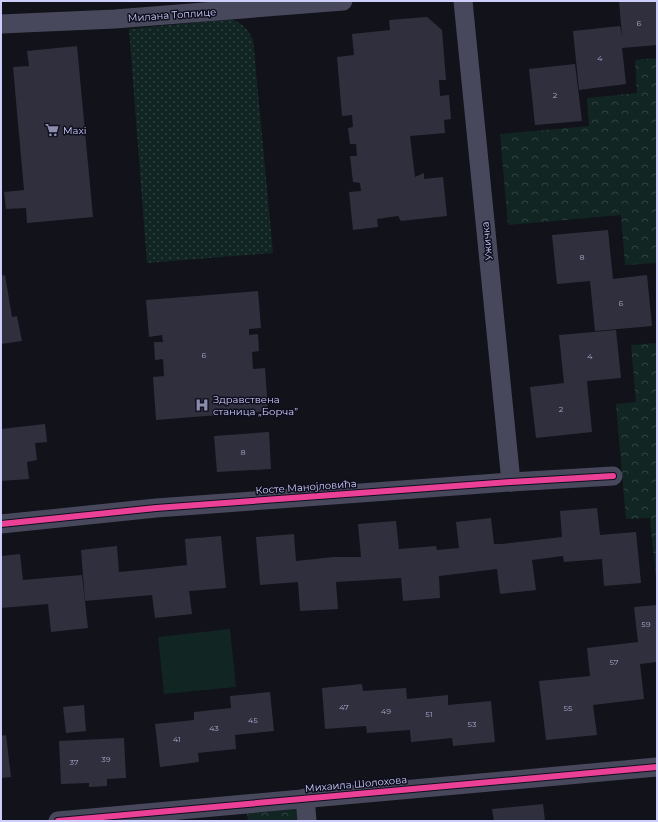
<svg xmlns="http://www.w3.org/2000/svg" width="658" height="822" viewBox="0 0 658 822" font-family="Montserrat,sans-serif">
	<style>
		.grass { fill: url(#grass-dots) }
		.park { fill: url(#park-crowns) }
		.pitch { fill: #112523 }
		.building { fill: #302f3d }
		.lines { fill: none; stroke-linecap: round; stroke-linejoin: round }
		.minor { stroke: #47485b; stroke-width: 19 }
		.cycleway-casing { stroke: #0f0e1e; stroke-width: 8 }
		.cycleway { stroke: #ea4096; stroke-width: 6 }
		.labels { text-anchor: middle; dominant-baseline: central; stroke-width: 3; stroke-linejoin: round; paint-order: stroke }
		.number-label { font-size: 8px; fill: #a6a6cc }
		.street-label { font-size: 10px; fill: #cecefc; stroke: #0f0e1e }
		.poi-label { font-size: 10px; fill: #cecefc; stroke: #0f0e1e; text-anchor: start }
	</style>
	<defs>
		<pattern id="grass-dots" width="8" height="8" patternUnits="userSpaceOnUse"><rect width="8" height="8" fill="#112523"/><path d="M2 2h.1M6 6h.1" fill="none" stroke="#324344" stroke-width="1.8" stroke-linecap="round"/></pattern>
		<pattern id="park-crowns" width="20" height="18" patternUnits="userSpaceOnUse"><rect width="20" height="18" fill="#112523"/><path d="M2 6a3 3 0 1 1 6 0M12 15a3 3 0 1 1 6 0" fill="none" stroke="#324344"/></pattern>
	</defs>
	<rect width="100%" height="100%" fill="#12121a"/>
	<path class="grass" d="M232,19C243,24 247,29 253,39L273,253L147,263L129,29Z"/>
	<g class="park">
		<polygon points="657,58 657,263 625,265 621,215 508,225 500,134 589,126 587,98 637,93 635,60"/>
		<polygon points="657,343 657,588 650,518 626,519 616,404 636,402 631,345"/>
		<polygon points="305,798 307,821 248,821 246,804"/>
	</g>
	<polygon class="pitch" points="230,629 236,687 164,694 158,637"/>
	<g class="building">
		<polygon points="619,1 657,1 657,45 622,48 626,84 579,90 573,31 620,26 622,36"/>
		<polygon points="427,17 442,30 446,80 439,80 440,96 449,95 451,119 444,120 445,133 410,136 415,177 424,173 424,179 443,177 447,216 401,221 398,216 377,219 378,227 353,230 349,192 361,191 360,183 353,182 350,156 357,156 356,144 350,144 348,128 353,127 352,115 342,116 337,57 354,55 352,34 390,30 389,20"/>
		<polygon points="77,46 93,217 27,223 26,208 6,209 4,192 24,190 13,67 29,66 27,51"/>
		<polygon points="575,64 582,121 535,125 529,69"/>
		<polygon points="608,230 613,279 647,275 652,326 595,331 590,281 557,284 552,235"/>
		<polygon points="5,275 12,317 17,316 22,341 1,344 1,276"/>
		<polygon points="258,291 261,328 249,329 249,335 258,334 259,351 252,352 253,369 265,368 268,411 156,420 153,377 164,376 163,359 155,360 154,342 163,342 162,335 149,337 146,300"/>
		<polygon points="616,330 621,378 587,381 592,432 536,438 530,387 564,383 559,335"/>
		<polygon points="45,424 47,442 35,443 37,460 27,462 29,479 1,481 1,429"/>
		<polygon points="269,432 271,469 217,472 214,436"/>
		<polygon points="597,508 600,535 636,532 641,583 604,586 602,559 564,562 563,556 532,560 536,590 500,594 497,569 439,576 440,598 403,601 401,578 336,582 338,609 300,611 298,582 260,585 256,537 294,534 296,561 334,557 361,557 358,524 396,521 399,549 436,546 437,550 459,548 456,522 491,518 494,544 502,544 562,537 560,511"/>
		<polygon points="221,536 226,588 189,591 192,614 155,618 152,595 85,601 81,550 117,546 119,572 150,569 187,565 185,539"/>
		<polygon points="20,554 23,580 82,575 88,628 51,632 48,604 1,608 1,556"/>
		<polygon points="657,605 657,662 640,664 644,699 593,705 597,735 546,740 539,681 590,676 587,648 638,642 634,607"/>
		<polygon points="362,684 363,691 406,688 407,699 448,695 448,705 491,701 495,742 453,746 452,738 411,742 410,730 367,733 366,726 325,729 322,688"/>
		<polygon points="270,692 274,731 235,735 236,749 198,753 199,762 160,767 155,724 194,720 194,712 231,708 230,696"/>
		<polygon points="84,705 86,731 66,733 63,707"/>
		<polygon points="6,735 11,777 1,778 1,736"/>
		<polygon points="124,738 126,778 107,779 107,786 89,787 89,783 61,784 59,741"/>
		<polygon points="543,804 545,821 494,821 492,809"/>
	</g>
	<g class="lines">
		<g class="minor">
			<polyline points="463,1 511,482"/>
			<polyline points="1,24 115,19 343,1"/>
			<polyline points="1,524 156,508 511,482 613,476"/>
			<polyline points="305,798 307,821"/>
			<polyline points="58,821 657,767"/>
		</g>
		<g class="cycleway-casing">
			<g id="cycleway">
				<polyline points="1,524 156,508 511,482 613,476"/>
				<polyline points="58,821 657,767"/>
			</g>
		</g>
		<use href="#cycleway" class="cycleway"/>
	</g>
	<defs>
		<g id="supermarket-bare" transform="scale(1.08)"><path d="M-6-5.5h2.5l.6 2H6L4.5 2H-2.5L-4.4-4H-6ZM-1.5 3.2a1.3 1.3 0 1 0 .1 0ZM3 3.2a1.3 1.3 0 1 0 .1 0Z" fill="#8c8cad" stroke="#0f0e1e" stroke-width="2.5" paint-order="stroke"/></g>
		<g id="hospital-bare" transform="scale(1.08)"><path d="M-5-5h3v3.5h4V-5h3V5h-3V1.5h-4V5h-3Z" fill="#8c8cad" stroke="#0f0e1e" stroke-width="2.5" paint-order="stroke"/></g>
	</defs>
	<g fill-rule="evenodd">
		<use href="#supermarket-bare" x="52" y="130"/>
		<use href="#hospital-bare" x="202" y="405"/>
	</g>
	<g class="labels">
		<g class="number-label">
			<text x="639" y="23">6</text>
			<text x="600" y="58">4</text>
			<text x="555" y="95">2</text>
			<text x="582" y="257">8</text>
			<text x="621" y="303">6</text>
			<text x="204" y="355">6</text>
			<text x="590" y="356">4</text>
			<text x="561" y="409">2</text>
			<text x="243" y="452">8</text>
			<text x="646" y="624">59</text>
			<text x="614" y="662">57</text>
			<text x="344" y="707">47</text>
			<text x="568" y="708">55</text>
			<text x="386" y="711">49</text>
			<text x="429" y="714">51</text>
			<text x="253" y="720">45</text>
			<text x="472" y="724">53</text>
			<text x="214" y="728">43</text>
			<text x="177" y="739">41</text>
			<text x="106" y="759">39</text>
			<text x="74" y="762">37</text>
		</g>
		<g class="street-label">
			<text transform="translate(172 15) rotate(-4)">Милана Топлице</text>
			<text transform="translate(487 241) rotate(-96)">Ужичка</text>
			<text transform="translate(306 487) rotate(-4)">Косте Манојловића</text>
			<text transform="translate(356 784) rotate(-5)">Михаила Шолохова</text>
		</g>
		<g class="poi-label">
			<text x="63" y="130">Maxi</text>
			<text x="213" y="399">Здравствена<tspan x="213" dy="12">станица „Борча”</tspan></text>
		</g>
	</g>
	<rect width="658" height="822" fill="none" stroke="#cecefc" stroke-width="4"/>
</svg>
